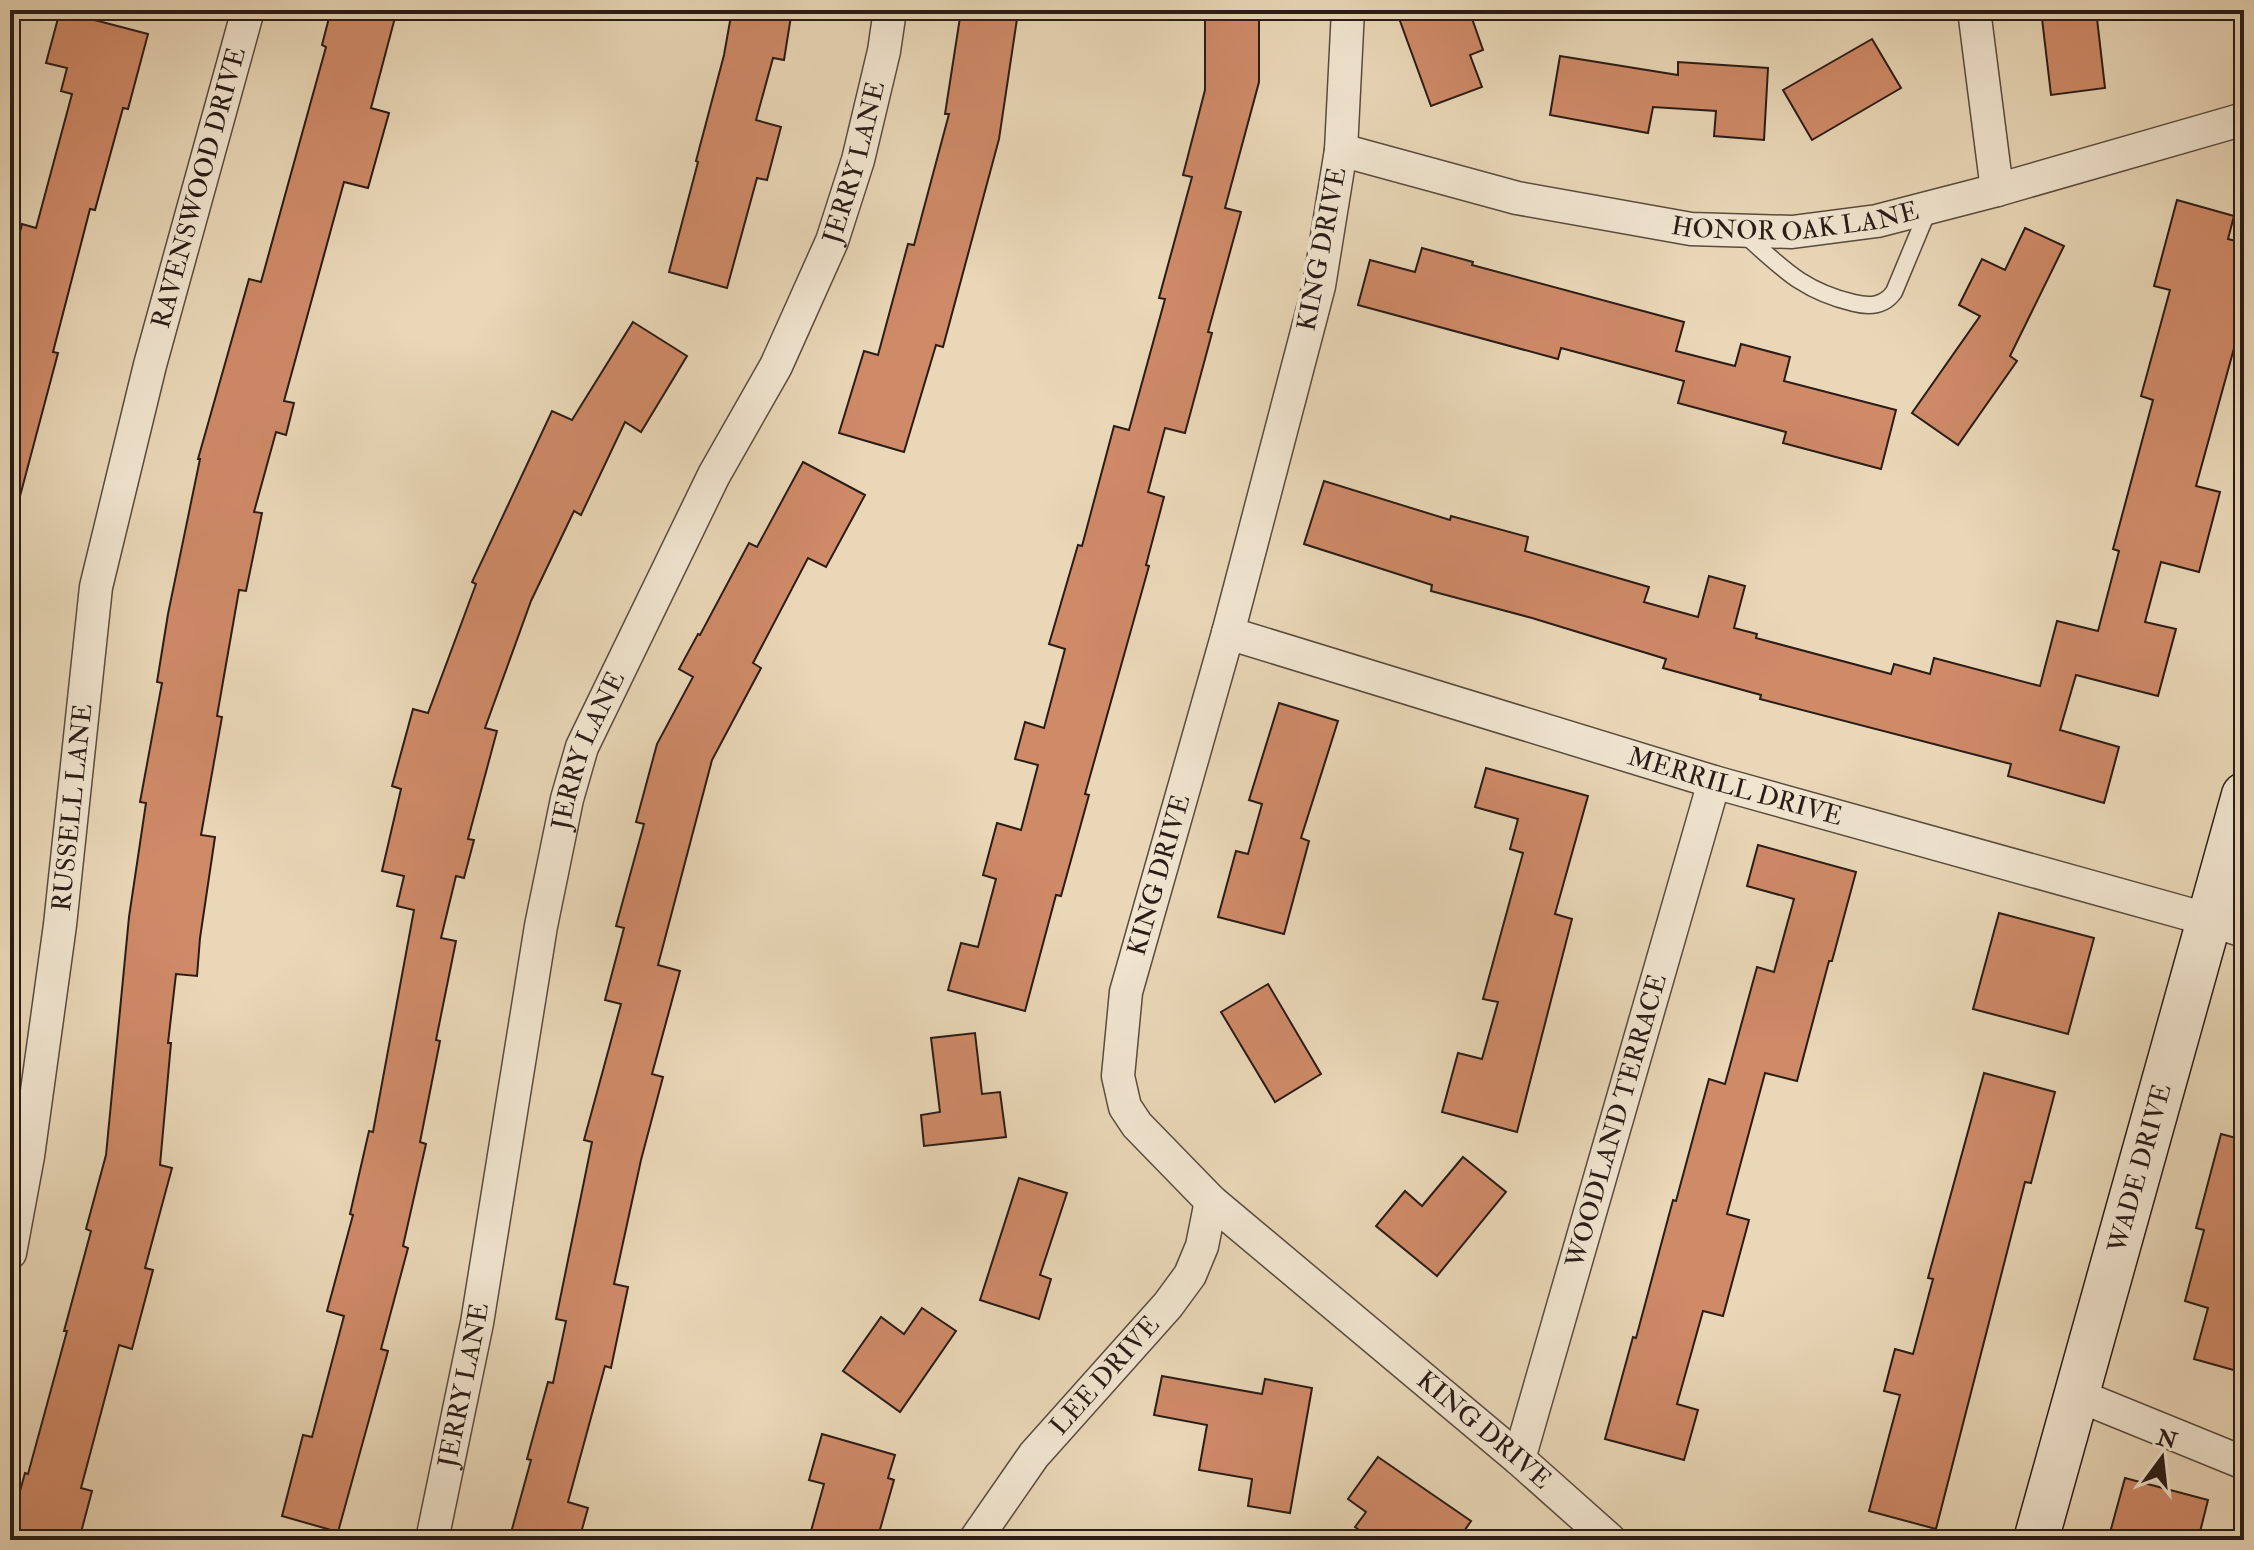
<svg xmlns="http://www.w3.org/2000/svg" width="2254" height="1550" viewBox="0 0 2254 1550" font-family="'IM FELL Double Pica',serif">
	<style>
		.building { fill: #cf8a68; stroke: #2a1c17; stroke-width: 2 }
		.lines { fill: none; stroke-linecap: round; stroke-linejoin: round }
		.lane-casing { stroke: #5a4b3f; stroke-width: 19 }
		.street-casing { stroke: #5a4b3f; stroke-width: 35 }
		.secondary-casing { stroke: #2a1c17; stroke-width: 47 }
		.lane { stroke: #f1e5d0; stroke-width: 16 }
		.street { stroke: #f1e5d0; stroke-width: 32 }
		.secondary { stroke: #f1e5d0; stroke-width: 44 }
		.labels { text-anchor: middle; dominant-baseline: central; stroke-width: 8; stroke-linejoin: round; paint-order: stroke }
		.street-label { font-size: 26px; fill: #2a1c17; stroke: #f1e5d0 }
	</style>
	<rect width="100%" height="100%" fill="#e9d7b7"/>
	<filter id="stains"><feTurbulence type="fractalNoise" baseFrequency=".0025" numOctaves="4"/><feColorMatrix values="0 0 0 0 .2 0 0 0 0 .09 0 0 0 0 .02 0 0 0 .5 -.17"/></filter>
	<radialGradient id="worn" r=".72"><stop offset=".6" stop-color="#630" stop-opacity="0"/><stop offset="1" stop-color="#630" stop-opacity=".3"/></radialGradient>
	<g class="building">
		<polygon points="331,10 397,10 371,108 389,113 368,188 344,182 284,401 294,403 286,435 276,432 254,512 262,513 246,591 239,590 217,716 222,717 201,835 215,837 200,938 197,976 176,974 168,1043 171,1043 160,1165 172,1168 145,1268 153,1270 132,1349 119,1345 81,1488 92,1491 79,1540 10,1540 10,1527 25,1473 28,1474 67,1331 64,1331 91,1231 86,1229 106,1155 129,917 146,803 140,802 162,683 157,682 168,614 200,459 198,459 249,279 261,282 326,47 322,45"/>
		<polygon points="732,10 792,10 784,60 773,58 756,120 781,127 767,180 757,178 727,288 669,272 698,162 696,161 724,55"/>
		<polygon points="1205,10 1259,10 1259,82 1225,208 1241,212 1208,332 1212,333 1185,433 1165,428 1148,492 1164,497 1146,565 1149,566 1085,794 1089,795 1061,896 1056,895 1025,1011 948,990 961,943 978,947 996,879 983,875 997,823 1021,830 1038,765 1015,759 1025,722 1044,728 1065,649 1049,644 1078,545 1082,546 1114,426 1129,430 1165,299 1159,298 1192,177 1183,175 1205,90"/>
		<polygon points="1396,10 1469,10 1483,50 1470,55 1482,87 1431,106"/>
		<polygon points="2041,10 2096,10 2105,88 2051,95"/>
		<polygon points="60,11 148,34 128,109 123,108 95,210 90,209 53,352 58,353 19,500 10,499 10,272 22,224 36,228 72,94 61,91 67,68 46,63"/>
		<polygon points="961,11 1017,19 999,139 943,347 936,345 904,452 839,433 864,351 878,355 908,244 914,245 949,114 945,114"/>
		<polygon points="1872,39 1901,88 1812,140 1783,90"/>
		<polygon points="1560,56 1678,75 1678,62 1768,68 1764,140 1714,136 1716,111 1653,107 1648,133 1550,115"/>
		<polygon points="2177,200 2234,216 2228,239 2244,243 2244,312 2196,486 2220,492 2199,572 2161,562 2145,622 2176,629 2158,696 2076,675 2060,730 2119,747 2104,803 2008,776 2011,764 1760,699 1761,695 1663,668 1666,659 1532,618 1431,591 1432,585 1304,544 1324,481 1450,520 1451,516 1528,537 1525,551 1649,587 1644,602 1698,617 1709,576 1745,586 1734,628 1757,634 1756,638 1891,674 1894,664 1930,674 1934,658 2040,686 2057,621 2098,631 2119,551 2113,549 2153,400 2141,396 2170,290 2154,286"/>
		<polygon points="2025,228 2064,246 2010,356 2017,361 1958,445 1912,413 1980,316 1959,305 1982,259 2005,270"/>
		<polygon points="1422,248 1473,262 1472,265 1684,322 1676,351 1735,366 1741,344 1790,357 1784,381 1896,410 1881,469 1783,443 1786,432 1678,403 1684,381 1561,348 1558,359 1358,305 1370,260 1415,272"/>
		<polygon points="633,322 687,356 641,432 625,422 581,515 574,511 531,601 485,728 497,731 468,839 474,840 464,878 456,876 441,938 456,941 436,1040 440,1041 420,1142 426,1144 403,1246 408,1248 381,1349 388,1351 338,1532 282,1516 303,1435 312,1437 344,1316 327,1311 353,1215 350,1214 369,1131 373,1132 414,910 397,906 404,876 382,871 401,789 392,786 413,709 428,713 476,584 472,582 552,411 572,420"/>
		<polygon points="803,462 865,495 826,567 808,558 753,663 761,668 712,760 658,965 680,971 652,1074 663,1077 641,1160 614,1284 628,1287 611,1368 605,1366 568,1502 588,1508 579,1540 509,1540 531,1460 527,1459 548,1382 553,1383 566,1321 556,1319 592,1142 584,1140 621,1004 605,1000 624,928 616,926 644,824 636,822 657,744 693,677 679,669 698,634 700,635 749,543 757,547"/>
		<polygon points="1279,703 1338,721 1301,838 1309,841 1284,934 1218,917 1236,851 1248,854 1262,804 1249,800"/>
		<polygon points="1486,768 1588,796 1555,914 1572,919 1517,1132 1442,1112 1458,1053 1482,1059 1498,1002 1483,999 1523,853 1510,849 1518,819 1475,807"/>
		<polygon points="1758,845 1856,872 1832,961 1829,961 1797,1081 1765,1073 1727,1214 1749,1220 1723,1316 1703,1311 1677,1404 1698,1410 1684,1460 1605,1439 1633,1337 1636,1338 1673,1200 1676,1201 1709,1079 1725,1084 1757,967 1774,972 1794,899 1747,886"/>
		<polygon points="1999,913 2094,938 2068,1034 1973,1009"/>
		<polygon points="1268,984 1321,1074 1275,1102 1221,1012"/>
		<polygon points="975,1033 982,1094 1000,1092 1006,1137 924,1146 921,1115 940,1112 931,1038"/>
		<polygon points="1984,1073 2055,1092 2031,1183 2025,1182 1936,1529 1869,1511 1900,1395 1884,1391 1895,1349 1913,1354 1933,1279 1928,1278"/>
		<polygon points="2221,1134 2244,1140 2244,1345 2237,1371 2194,1359 2208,1308 2185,1301 2204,1230 2196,1228"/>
		<polygon points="1463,1157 1506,1192 1437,1276 1376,1226 1405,1191 1422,1206"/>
		<polygon points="1019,1178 1067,1193 1040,1275 1051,1279 1039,1319 980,1300"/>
		<polygon points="922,1308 956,1331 900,1412 843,1371 881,1317 904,1334"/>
		<polygon points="1162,1376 1262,1394 1265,1379 1312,1388 1290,1513 1248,1506 1252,1479 1199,1470 1207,1425 1154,1415"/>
		<polygon points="822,1434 895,1455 888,1478 894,1480 877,1540 843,1540 811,1531 824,1484 809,1480"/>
		<polygon points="1378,1457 1471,1521 1458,1540 1373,1540 1355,1527 1366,1512 1348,1499"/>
		<polygon points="2125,1478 2208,1500 2198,1540 2108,1540"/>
	</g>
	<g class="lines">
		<g class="lane-casing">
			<path id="lane" d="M1743,233C1781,267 1802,291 1854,303C1870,307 1884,306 1894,292L1929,208"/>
		</g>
		<g class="street-casing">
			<g id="street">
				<path id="s1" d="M1348,10L1341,150L1319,286L1228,633L1126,992L1118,1076L1125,1107L1137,1125L1211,1201L1519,1459L1610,1540"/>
				<polyline points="1974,10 1997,190"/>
				<path id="s2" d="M1341,150L1517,198L1691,229L1792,232L1877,221L1997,190L2244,119"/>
				<path id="s3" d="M1228,633L1714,782L2210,920L2244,931"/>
				<path id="s4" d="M10,1253L28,1156L60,925L96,587L150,365L248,10"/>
				<polyline points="2077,1395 2244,1463"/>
				<path id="s5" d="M1519,1459L1714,782"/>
				<path id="s6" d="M432,1540L477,1323L541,926L567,799L582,747L714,475L776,366L832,241L858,160L884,51L890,10"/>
				<path id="s7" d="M975,1540L1034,1455L1168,1305L1190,1275L1202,1246L1211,1201"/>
			</g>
		</g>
		<g class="secondary-casing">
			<g id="secondary">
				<path id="s8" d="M2036,1540L2244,795"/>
			</g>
		</g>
		<use href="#lane" class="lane"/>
		<use href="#street" class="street"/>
		<use href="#secondary" class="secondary"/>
	</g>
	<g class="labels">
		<g class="street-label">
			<text stroke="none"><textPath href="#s6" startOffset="1454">JERRY LANE</textPath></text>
			<text stroke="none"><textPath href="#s4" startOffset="1084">RAVENSWOOD DRIVE</textPath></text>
			<text stroke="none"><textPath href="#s2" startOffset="464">HONOR OAK LANE</textPath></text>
			<text transform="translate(1322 249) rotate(-79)">KING DRIVE</text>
			<text stroke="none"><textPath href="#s6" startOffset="806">JERRY LANE</textPath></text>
			<text stroke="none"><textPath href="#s3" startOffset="530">MERRILL DRIVE</textPath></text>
			<text stroke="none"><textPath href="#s4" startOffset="450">RUSSELL LANE</textPath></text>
			<text transform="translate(1159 875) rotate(-74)">KING DRIVE</text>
			<text stroke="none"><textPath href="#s5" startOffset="352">WOODLAND TERRACE</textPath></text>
			<text stroke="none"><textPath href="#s8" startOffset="386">WADE DRIVE</textPath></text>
			<text stroke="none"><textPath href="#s7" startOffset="210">LEE DRIVE</textPath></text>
			<text stroke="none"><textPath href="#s6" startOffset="158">JERRY LANE</textPath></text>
			<text stroke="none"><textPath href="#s1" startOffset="1610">KING DRIVE</textPath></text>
		</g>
	</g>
	<rect width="2254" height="1550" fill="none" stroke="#e9d7b7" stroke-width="40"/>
	<rect x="12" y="12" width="2230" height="1526" fill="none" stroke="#2a1c17" stroke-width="4"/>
	<rect x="20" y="20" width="2214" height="1510" fill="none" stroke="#2a1c17" stroke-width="2"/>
	<g transform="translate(2162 1458) rotate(15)" stroke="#f1e5d0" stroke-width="6" paint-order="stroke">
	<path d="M0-6L14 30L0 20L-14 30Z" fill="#2a1c17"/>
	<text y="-12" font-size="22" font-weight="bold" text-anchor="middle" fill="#2a1c17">N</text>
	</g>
	<rect width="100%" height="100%" filter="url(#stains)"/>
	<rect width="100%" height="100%" fill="url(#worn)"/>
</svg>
